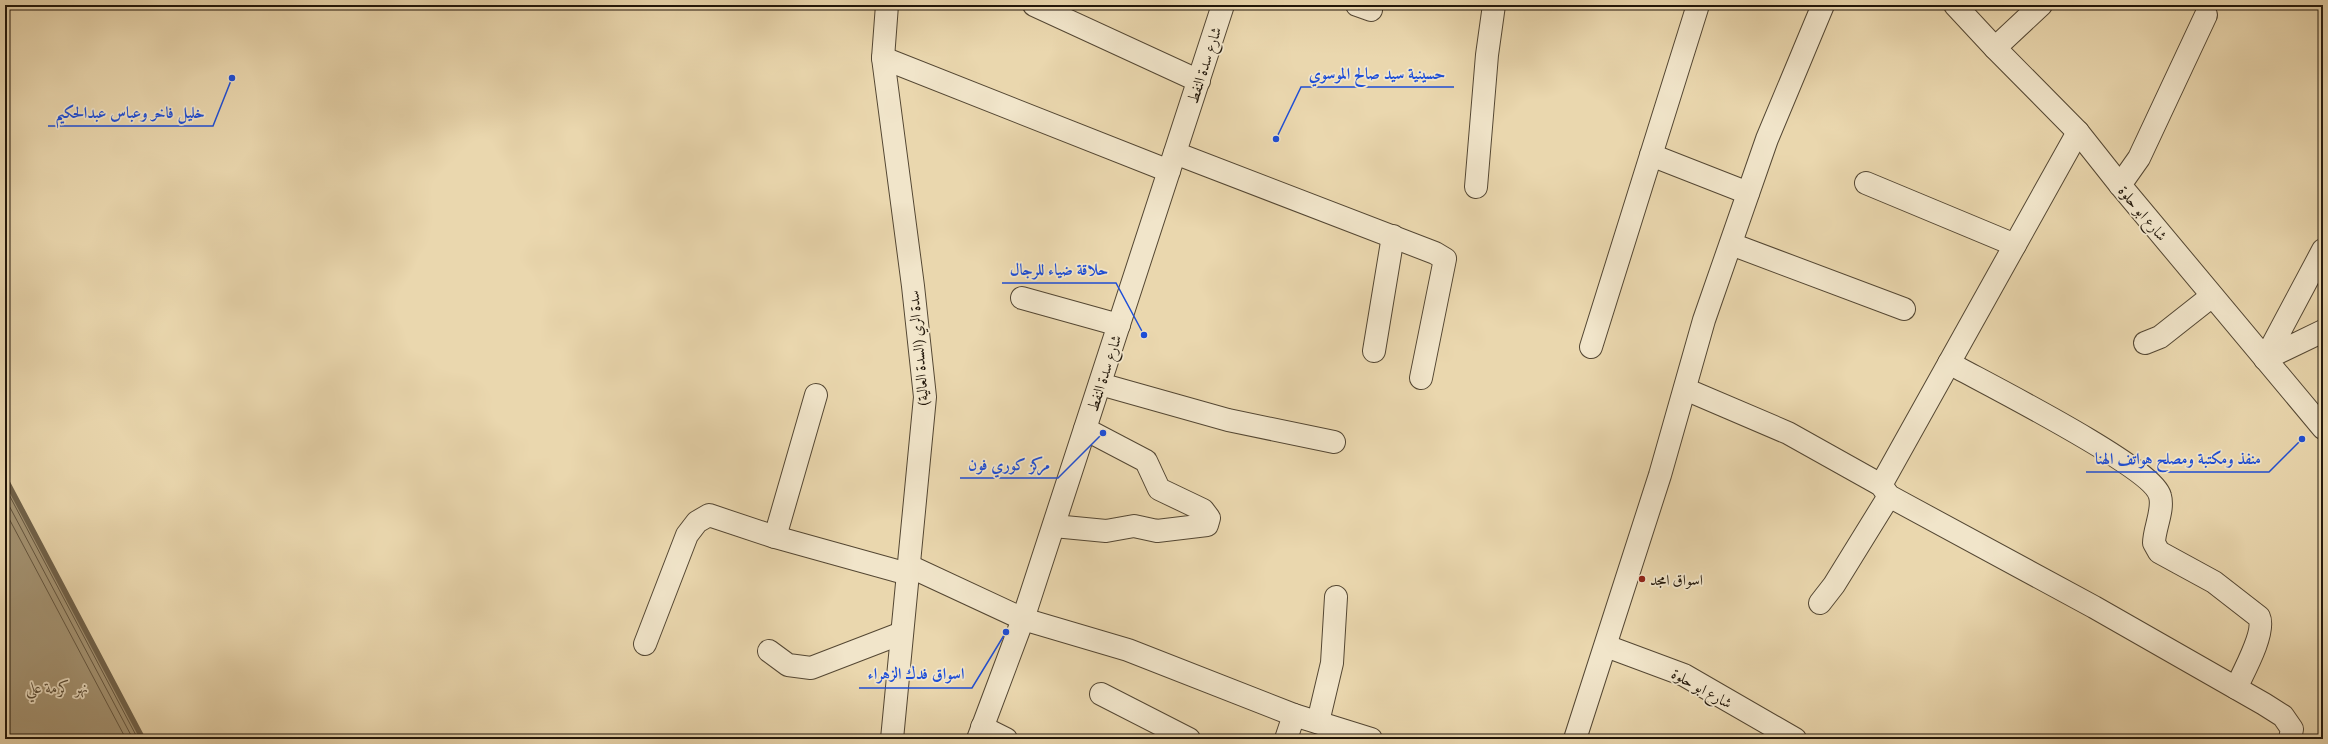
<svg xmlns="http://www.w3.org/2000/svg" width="2328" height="744" viewBox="0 0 2328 744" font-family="'EB Garamond',Amiri,serif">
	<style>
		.water { fill: #a69676; stroke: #71634b }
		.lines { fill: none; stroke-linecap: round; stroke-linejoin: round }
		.shore { stroke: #645640; stroke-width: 1 }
		.stream { stroke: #71634b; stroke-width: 5.5 }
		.minor-casing { stroke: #544733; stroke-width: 24 }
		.minor { stroke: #f1e5ca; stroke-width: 22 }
		.poi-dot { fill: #8f2418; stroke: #f1e5ca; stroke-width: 1.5 }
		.labels { text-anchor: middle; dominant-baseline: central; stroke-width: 3.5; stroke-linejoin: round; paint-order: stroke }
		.street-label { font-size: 15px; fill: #22170a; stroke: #f1e5ca }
		.poi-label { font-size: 15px; fill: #22170a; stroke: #f1e5ca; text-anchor: start }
		.water-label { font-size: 16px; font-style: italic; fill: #574a35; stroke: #f1e5ca }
		.leader { fill: none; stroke: #1d4ed8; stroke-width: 1.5 }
		.callout-dot { fill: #1d4ed8; stroke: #f1e5ca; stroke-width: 1.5 }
		.callout-label { font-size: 16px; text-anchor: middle; font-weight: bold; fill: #1d4ed8; stroke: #f1e5ca; stroke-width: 3.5; stroke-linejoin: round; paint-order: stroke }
	</style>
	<rect width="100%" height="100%" fill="#ead7ae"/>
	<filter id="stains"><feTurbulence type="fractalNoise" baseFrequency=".005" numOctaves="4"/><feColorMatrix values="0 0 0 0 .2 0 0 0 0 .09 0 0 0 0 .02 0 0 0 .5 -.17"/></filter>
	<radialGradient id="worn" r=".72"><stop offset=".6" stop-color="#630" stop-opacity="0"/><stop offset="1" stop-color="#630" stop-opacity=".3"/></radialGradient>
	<polygon class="water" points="5,478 143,739 5,739"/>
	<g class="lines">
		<g class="shore">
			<polyline points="5,487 138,739"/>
			<polyline points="5,498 133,739"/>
			<polyline points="5,511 126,739"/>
		</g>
		<g class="stream">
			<polyline points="2323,166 2323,169"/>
			<polyline points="5,478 143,739"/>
		</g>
		<g class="minor-casing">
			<g id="minor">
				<polyline points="887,5 883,58 913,286 925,397 892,739"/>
				<polyline points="1034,5 1199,81"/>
				<polyline points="1357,5 1371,10"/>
				<polyline points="1955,5 1995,48 2078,132 2120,185 2323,428"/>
				<polyline points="1995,48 2041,5"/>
				<polyline points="883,58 1169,171"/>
				<polyline points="1175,153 1435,253 1445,259 1421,378"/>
				<polyline points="1651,155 1748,193"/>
				<polyline points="1866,183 2015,245"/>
				<polyline points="2120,185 2139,158 2206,15"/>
				<polyline points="1476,187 1487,55 1494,5"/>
				<polyline points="1731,244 1904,309"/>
				<polyline points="2323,250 2265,359 2323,331"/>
				<polyline points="1022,298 1119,325"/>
				<polyline points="2145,343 2160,337 2212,296"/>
				<polyline points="1591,347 1698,5"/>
				<polyline points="1374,351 1393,236"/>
				<path d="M1949,363C1983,382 2153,467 2160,496C2164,510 2154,529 2154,543L2159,552L2214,582L2259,617C2266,632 2243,673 2236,688"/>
				<polyline points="1100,384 1228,420 1334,442"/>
				<polyline points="1685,389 1788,433 1881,485 1889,496 2094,607 2264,704 2283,716 2292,729 2290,739"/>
				<polyline points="1881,485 2078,132"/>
				<polyline points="1054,526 1106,531 1134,526 1157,531 1207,525 1209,518 1203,510 1159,489 1146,461 1085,429"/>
				<polyline points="775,537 816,395"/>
				<polyline points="909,566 1023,619 1128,650 1294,715 1371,739"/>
				<polyline points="1820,603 1834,585 1889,496"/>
				<polyline points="645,644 687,535 697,522 709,515 775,537 908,574"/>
				<polyline points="1606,646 1684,675 1795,739"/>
				<polyline points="769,651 788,665 811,668 902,633"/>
				<polyline points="1101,694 1189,739"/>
				<polyline points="1318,722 1332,663 1336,597"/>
				<polyline points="982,727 1006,739"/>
				<polyline points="978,739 1023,619 1223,5"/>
				<polyline points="1286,739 1294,715"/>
				<polyline points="1575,739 1660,475 1704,320 1767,139 1823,5"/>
			</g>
		</g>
		<use href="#minor" class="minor"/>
	</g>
	<circle class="poi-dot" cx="1642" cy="579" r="4"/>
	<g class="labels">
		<g class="street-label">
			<text transform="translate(1204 65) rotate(-72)">شارع سدة النفط</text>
			<text transform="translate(2143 213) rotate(50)">شارع ابو حلوة</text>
			<text transform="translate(918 348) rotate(-95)">سدة الري (السدة العالية)</text>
			<text transform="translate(1104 373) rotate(-72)">شارع سدة النفط</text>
			<text transform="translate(1702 688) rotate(29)">شارع ابو حلوة</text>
		</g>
		<g class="poi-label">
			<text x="1650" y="579">اسواق امجد</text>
		</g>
		<g class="water-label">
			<text x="57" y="687">نهر كرمة علي</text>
		</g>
	</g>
	<path class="leader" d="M1276 139L1301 87H1454M232 78L213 126H48M1144 335L1116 283H1002M2302 439L2269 472H2086M1103 433L1058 478H960M1006 632L972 688H859"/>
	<g class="callout-dot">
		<circle cx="1276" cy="139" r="4"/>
		<circle cx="232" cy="78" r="4"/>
		<circle cx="1144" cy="335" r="4"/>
		<circle cx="2302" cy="439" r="4"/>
		<circle cx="1103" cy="433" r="4"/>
		<circle cx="1006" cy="632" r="4"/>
	</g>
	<g class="callout-label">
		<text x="1377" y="79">حسينية سيد صالح الموسوي</text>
		<text x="130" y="118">خليل فاخر وعباس عبدالحكيم</text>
		<text x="1059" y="275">حلاقة ضياء للرجال</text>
		<text x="2178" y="464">منفذ ومكتبة ومصلح هواتف الهنا</text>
		<text x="1009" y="470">مركز كوري فون</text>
		<text x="916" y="679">اسواق فدك الزهراء</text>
	</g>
	<rect width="2328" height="744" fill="none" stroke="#ead7ae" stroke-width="20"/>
	<rect x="6" y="6" width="2316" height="732" fill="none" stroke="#22170a" stroke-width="2"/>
	<rect x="10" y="10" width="2308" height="724" fill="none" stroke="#22170a"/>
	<rect width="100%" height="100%" filter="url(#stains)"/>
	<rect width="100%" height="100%" fill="url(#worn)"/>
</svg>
